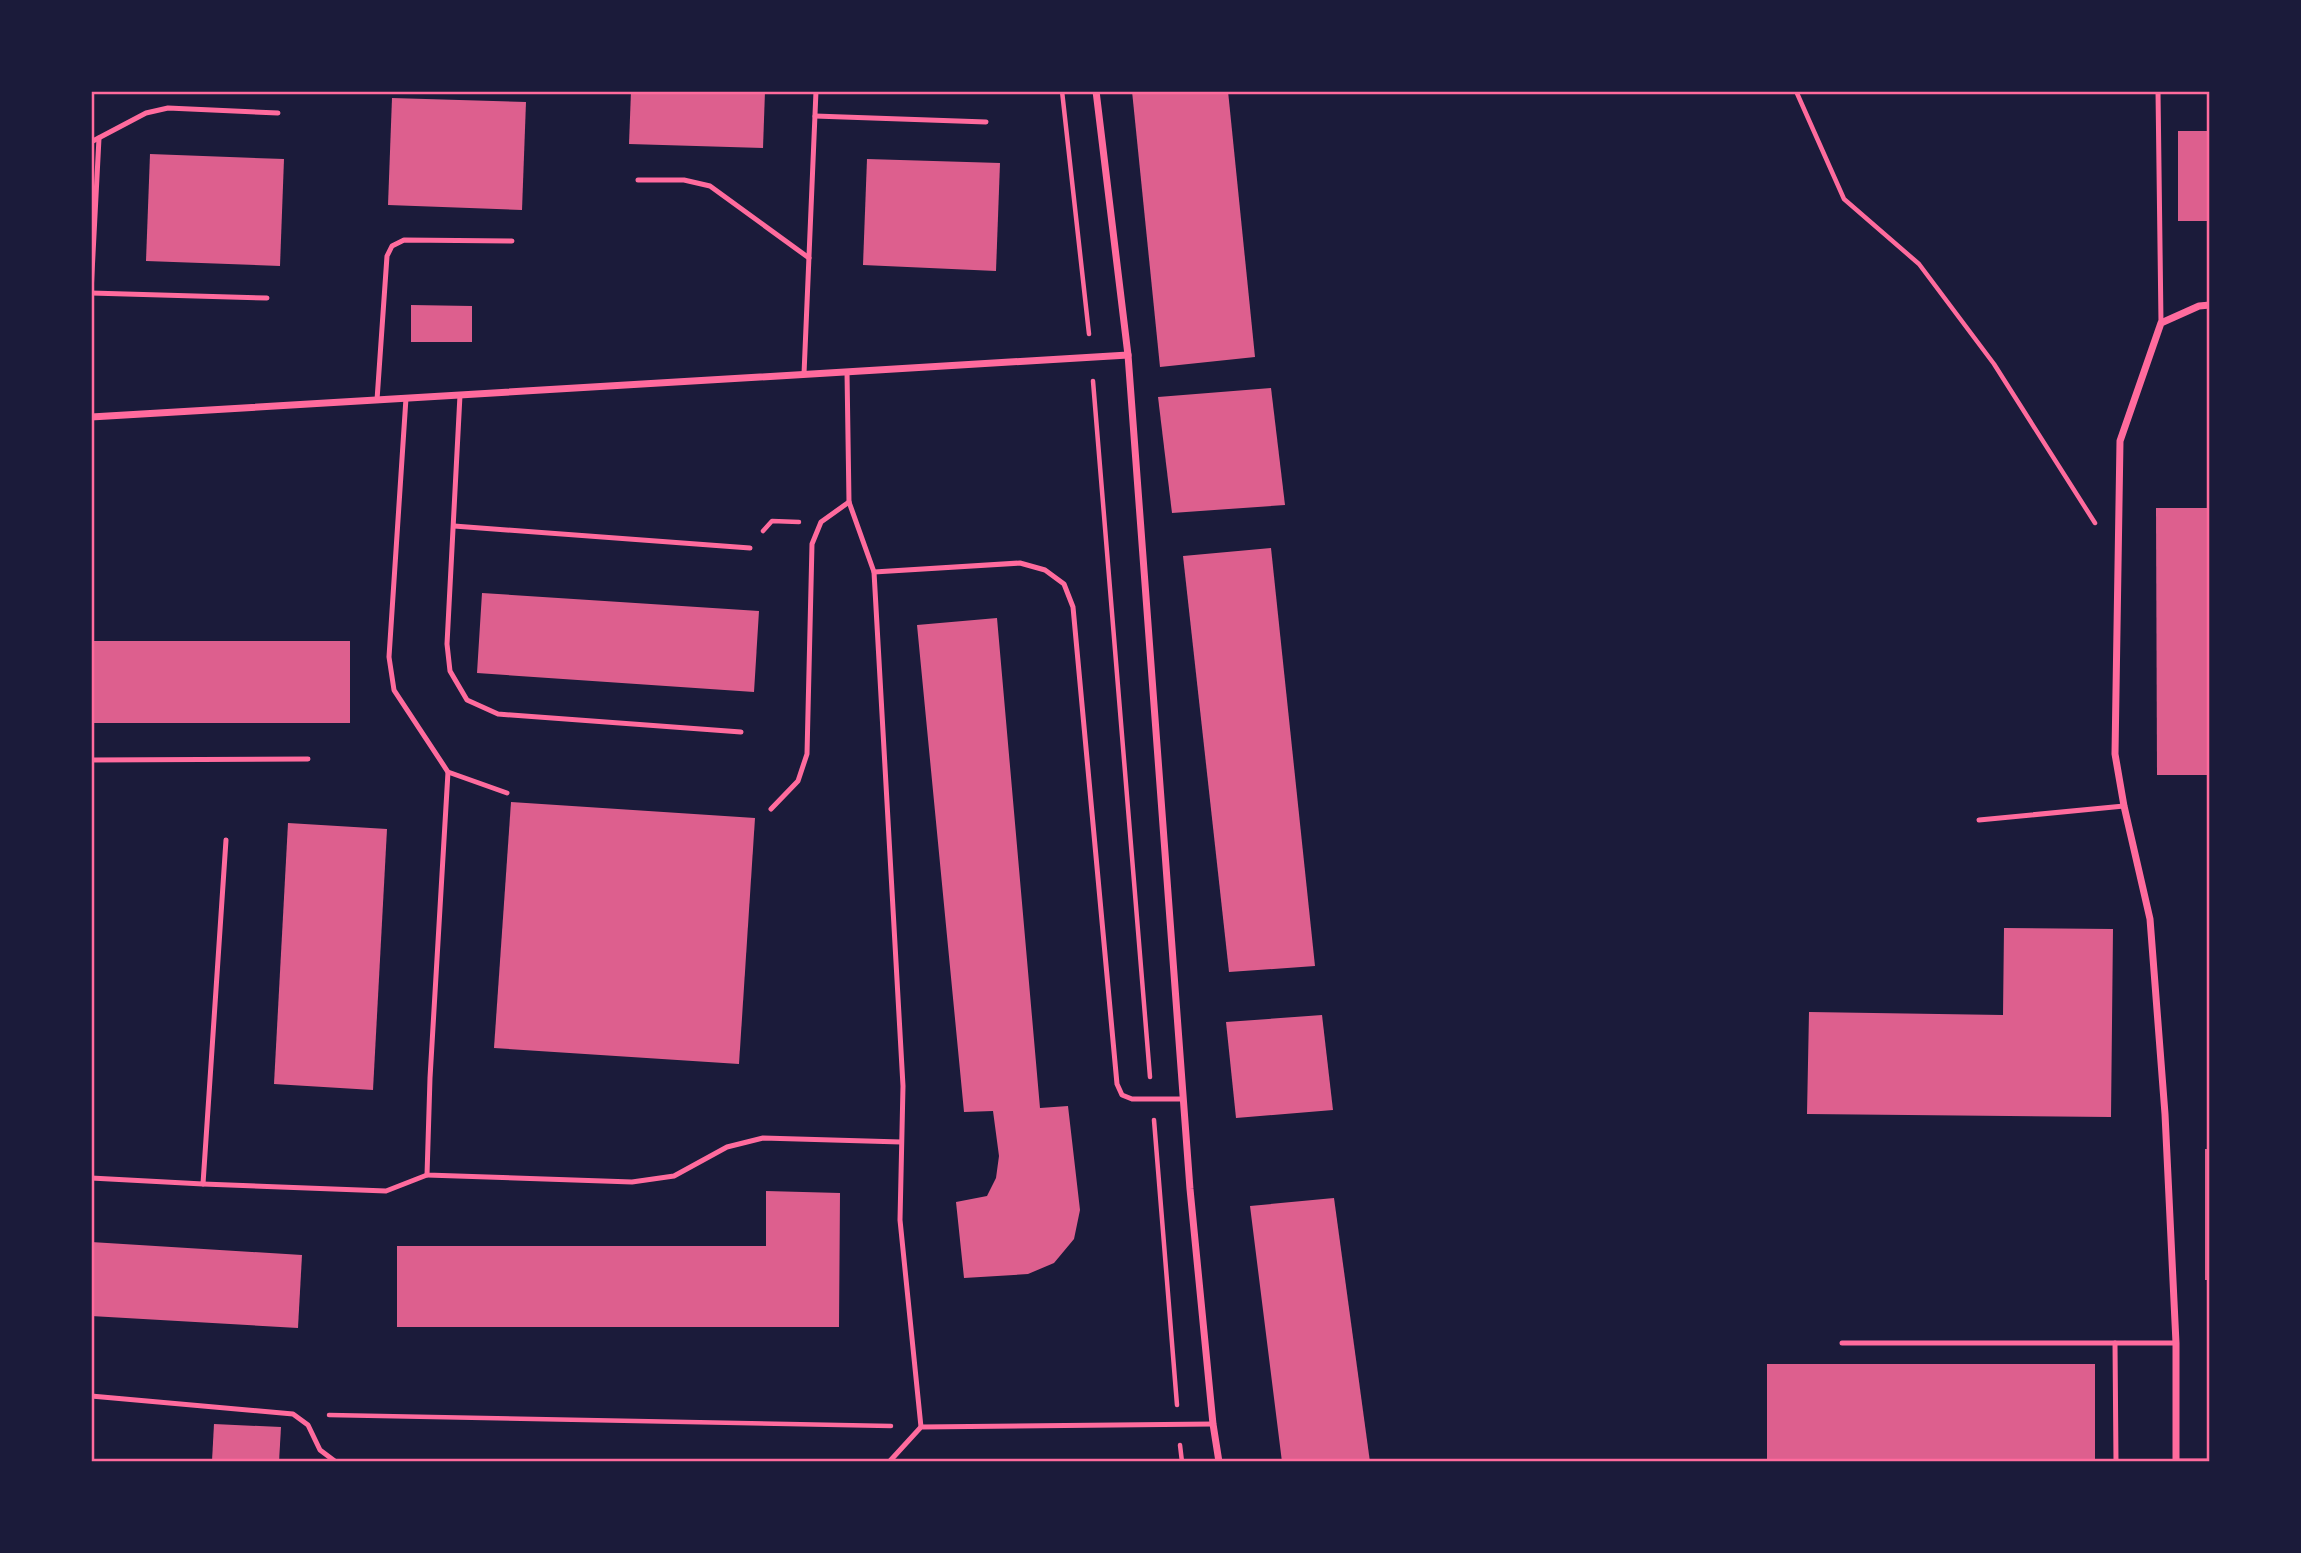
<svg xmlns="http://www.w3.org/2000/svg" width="2301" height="1553" viewBox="0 0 2301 1553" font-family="'Golos Text',sans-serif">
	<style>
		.building { fill: #dd5f8e }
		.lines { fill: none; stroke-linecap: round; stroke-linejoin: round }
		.path { stroke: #ff6b9d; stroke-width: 4.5 }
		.service { stroke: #ff6b9d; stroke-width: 5 }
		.minor { stroke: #ff6b9d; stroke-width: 7 }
		.neatline { fill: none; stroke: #ff6b9d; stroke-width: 2.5 }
	</style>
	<rect width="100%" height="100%" fill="#1b1b3a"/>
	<g class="building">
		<polygon points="631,91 765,91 763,148 629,144"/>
		<polygon points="1132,91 1228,91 1255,357 1160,367"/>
		<polygon points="392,98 526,102 522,210 388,205"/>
		<rect x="2178" y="131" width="32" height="90"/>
		<polygon points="150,154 284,159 280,266 146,261"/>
		<polygon points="867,159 1000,163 996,271 863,265"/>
		<polygon points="411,305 472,306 472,342 411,342"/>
		<polygon points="1271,388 1285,505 1172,513 1158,397"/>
		<polygon points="2156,508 2210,508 2210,775 2157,775"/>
		<polygon points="1271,548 1315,966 1229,972 1183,556"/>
		<polygon points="482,593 759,611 754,692 477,673"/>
		<polygon points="997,618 1040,1108 1068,1106 1080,1210 1074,1239 1054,1263 1028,1274 964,1278 956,1202 987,1196 996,1178 999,1156 993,1111 964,1112 917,625"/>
		<rect x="91" y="641" width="259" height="82"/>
		<polygon points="511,802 755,818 739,1064 494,1048"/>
		<polygon points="288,823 387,829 373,1090 274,1084"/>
		<polygon points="2004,928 2113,929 2111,1117 1807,1114 1809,1012 2003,1015"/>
		<polygon points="1322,1015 1333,1110 1236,1118 1226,1022"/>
		<rect x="2205" y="1149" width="5" height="131"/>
		<polygon points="766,1191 840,1193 839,1327 397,1327 397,1246 766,1246"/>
		<polygon points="1334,1198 1370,1462 1282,1462 1250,1206"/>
		<polygon points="91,1242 302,1255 298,1328 91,1316"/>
		<rect x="1767" y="1364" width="328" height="98"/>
		<polygon points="214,1424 281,1427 279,1462 212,1461"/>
	</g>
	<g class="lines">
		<g class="path">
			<polyline points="1062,91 1089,334"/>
			<polyline points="1796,91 1844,199 1919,264 1994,364 2095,523"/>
			<polyline points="1093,381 1150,1077"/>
			<polyline points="763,531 772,521 799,522"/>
			<polyline points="1154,1120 1177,1405"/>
			<polyline points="329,1415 891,1426"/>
			<polyline points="1180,1445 1182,1462"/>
		</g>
		<g class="service">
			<polyline points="2158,91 2161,323"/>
			<polyline points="815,116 986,122"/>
			<polyline points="91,142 146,113 168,108 278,113"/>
			<polyline points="638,180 684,180 710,186 809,258"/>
			<polyline points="91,293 267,298"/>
			<polyline points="91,293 99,138"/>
			<polyline points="847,372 849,502 874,572 903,1086 900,1220 921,1427"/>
			<polyline points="804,374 816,91"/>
			<polyline points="460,395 447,644 450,671 467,700 498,714 741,732"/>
			<polyline points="406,398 389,657 394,690 448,772 430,1078 427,1175 632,1182 674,1176 727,1147 763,1138 901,1142"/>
			<polyline points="377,400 387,256 392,246 404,240 512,241"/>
			<polyline points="454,526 750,548"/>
			<polyline points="874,572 1020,563 1045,570 1064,584 1073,607 1117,1084 1122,1095 1132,1099 1183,1099"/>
			<polyline points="91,760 308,759"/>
			<polyline points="448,772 507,793"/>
			<polyline points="771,809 798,781 807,754 812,544 821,522 849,502"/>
			<polyline points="1979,820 2124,806"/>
			<polyline points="91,1178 203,1184 226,840"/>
			<polyline points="203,1184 386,1191 427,1175"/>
			<polyline points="1842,1343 2115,1343"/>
			<polyline points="91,1396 293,1414 308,1425 320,1450 336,1462"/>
			<polyline points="2176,1461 2210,1461"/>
			<polyline points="889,1462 921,1427 1213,1424"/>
			<polyline points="2116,1462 2115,1343 2176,1343"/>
		</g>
		<g class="minor">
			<polyline points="1096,91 1128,355 1190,1189 1213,1424 1219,1462"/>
			<polyline points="91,417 1128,355"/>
			<polyline points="2176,1462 2176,1343 2165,1114 2150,919 2124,806 2115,754 2120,441 2161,323 2199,306 2210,305"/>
		</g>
	</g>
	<rect width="2301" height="1553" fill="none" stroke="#1b1b3a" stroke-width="186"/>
	<rect x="93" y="93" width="2115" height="1367" class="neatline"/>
</svg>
